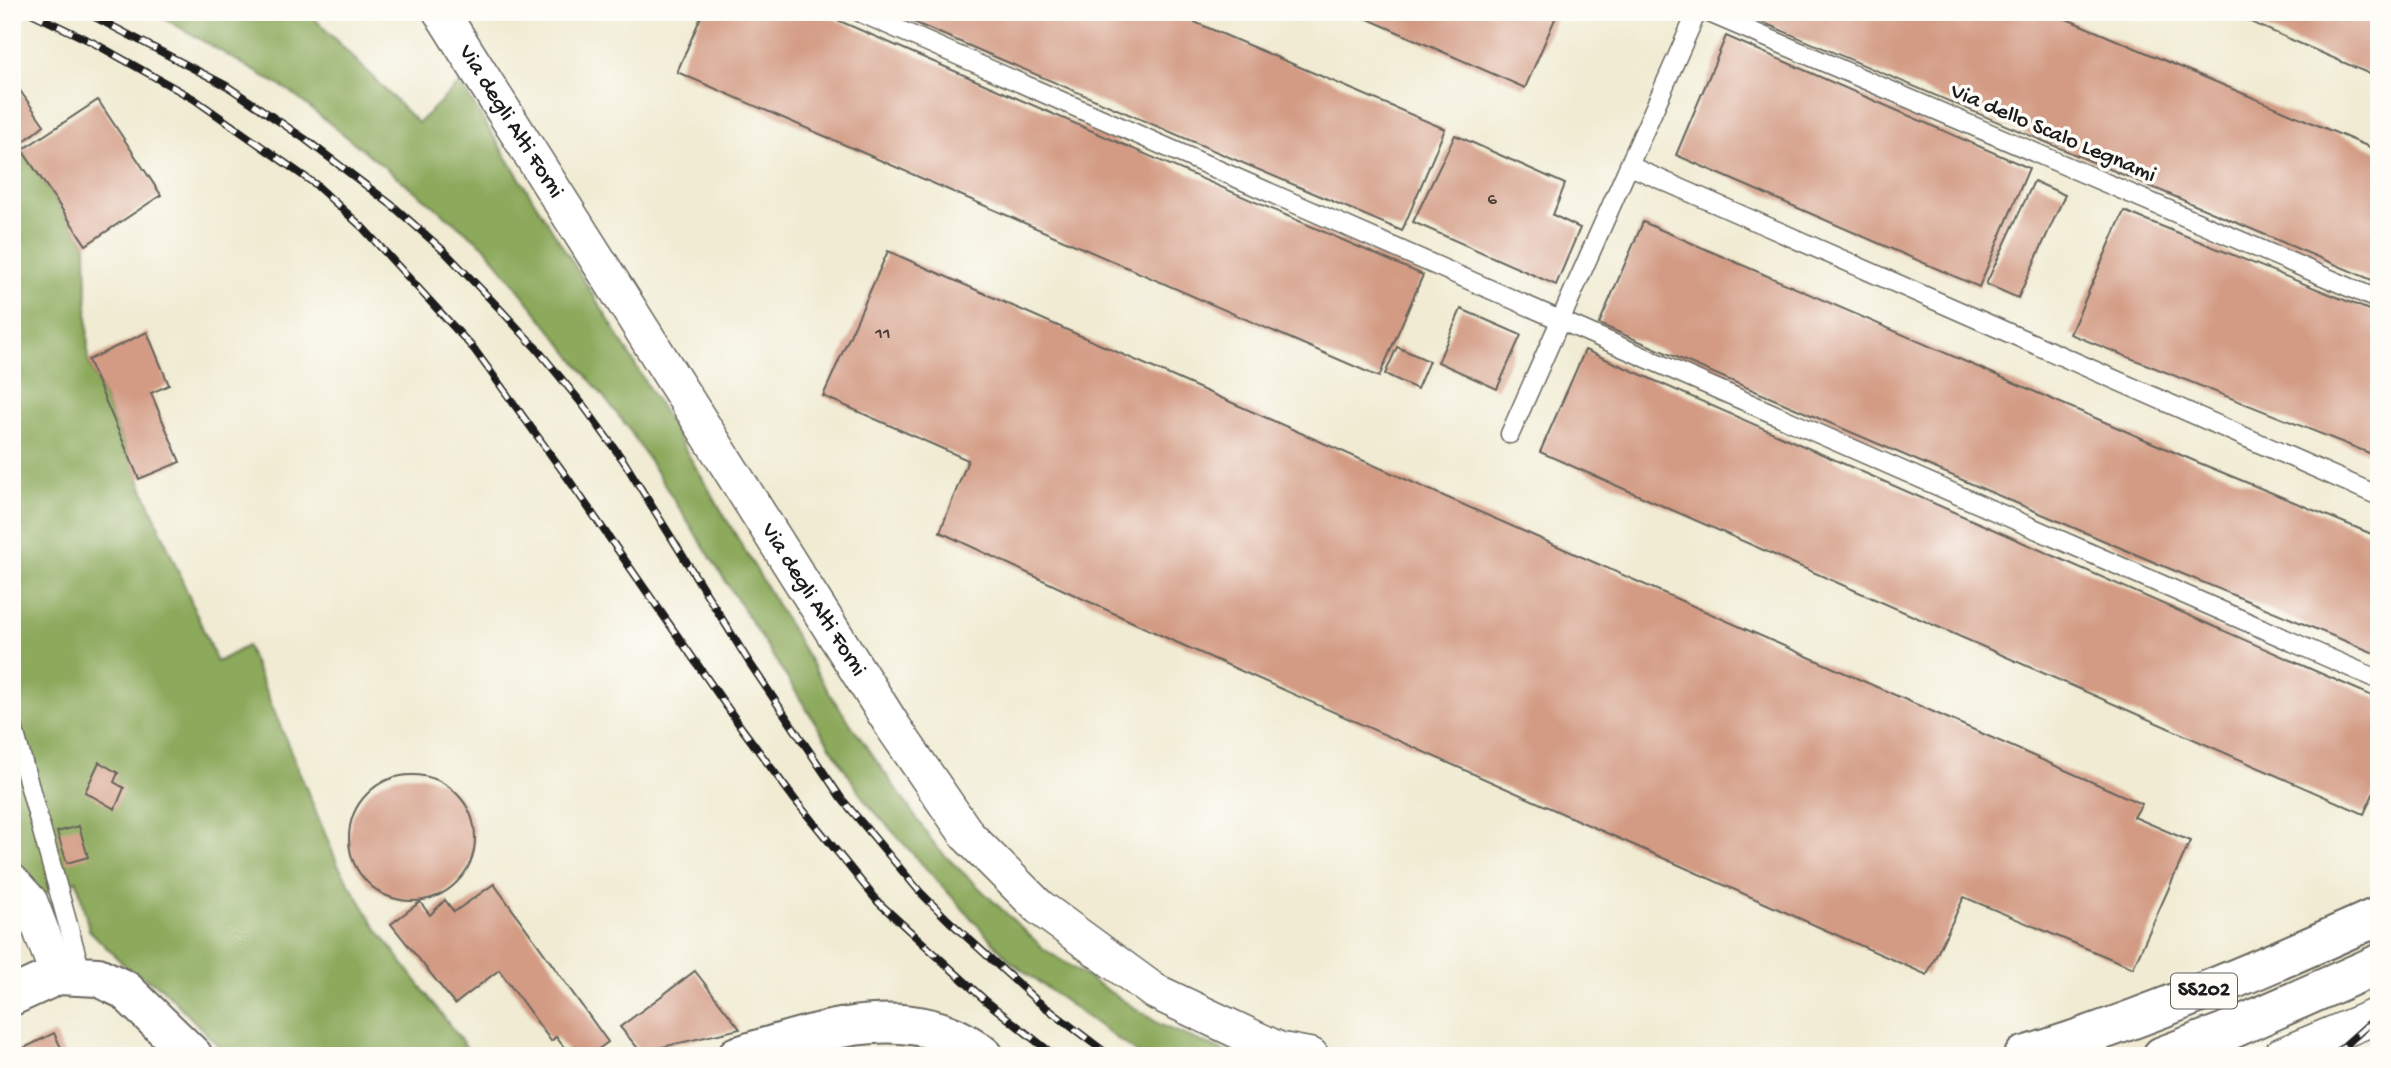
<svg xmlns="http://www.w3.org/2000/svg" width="2391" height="1068" viewBox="0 0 2391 1068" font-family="'Gochi Hand',sans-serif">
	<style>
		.forest { fill: #8ca95b; stroke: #54623c; stroke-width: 2 }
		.building { fill: #d39b84 }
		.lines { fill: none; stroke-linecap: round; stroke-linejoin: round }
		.service-casing { stroke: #66645c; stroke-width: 21 }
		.minor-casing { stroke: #66645c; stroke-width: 38 }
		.secondary-casing { stroke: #66645c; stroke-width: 42 }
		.trunk-casing { stroke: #66645c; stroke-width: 42 }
		.service { stroke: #fff; stroke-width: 18 }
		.minor { stroke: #fff; stroke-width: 35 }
		.secondary { stroke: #fff; stroke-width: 38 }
		.trunk { stroke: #fff; stroke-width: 38 }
		.rail-casing { stroke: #1c1c1c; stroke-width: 8 }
		.rail { stroke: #fdfcf7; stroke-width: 5; stroke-dasharray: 16; stroke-linecap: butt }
		.labels { text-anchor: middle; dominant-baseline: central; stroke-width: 7; stroke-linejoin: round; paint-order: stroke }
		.number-label { font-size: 19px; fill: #4a3c36 }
		.shield { fill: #fdfcf7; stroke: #605f5e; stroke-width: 2 }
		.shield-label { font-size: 21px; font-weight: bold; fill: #1c1c1c }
		.street-label { font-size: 23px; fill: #1c1c1c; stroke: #fdfcf7 }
	</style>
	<rect width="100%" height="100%" fill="#fdfcf7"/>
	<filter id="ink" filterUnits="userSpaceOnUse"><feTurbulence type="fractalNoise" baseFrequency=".0143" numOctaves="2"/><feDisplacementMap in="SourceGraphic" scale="14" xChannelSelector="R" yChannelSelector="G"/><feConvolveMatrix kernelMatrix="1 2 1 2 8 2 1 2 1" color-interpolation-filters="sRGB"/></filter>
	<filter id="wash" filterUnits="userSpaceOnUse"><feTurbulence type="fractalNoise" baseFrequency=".00686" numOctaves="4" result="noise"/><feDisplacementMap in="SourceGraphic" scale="28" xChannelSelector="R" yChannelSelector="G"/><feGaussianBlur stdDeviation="1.57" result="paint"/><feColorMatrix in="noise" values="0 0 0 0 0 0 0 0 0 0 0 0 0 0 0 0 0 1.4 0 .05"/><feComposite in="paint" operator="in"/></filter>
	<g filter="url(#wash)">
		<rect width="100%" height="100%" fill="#f0ebd2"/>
		<g class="forest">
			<polygon points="153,12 308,12 418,123 460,83 607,317 829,693 938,849 1044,949 1161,1025 1235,1056 1141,1056 1011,962 865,801 629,429 485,247 289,91"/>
			<polygon points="12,129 22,143 22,150 86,245 88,360 217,662 247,646 338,865 377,929 473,1056 228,1056 161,987 126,967 89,930 77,881 58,885 44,895 12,858"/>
		</g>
		<g id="blocks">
			<g class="building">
				<polygon points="703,12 819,12 1423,275 1379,377 677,72"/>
				<polygon points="890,12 1171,12 1445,129 1402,231"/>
				<polygon points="1352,12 1558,12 1525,88"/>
				<polygon points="1738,12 2050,12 2379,151 2379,283"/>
				<polygon points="2228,12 2379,12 2379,78"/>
				<polygon points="1726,36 2029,168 1979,287 1676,155"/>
				<polygon points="12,79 44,125 22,143 12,129"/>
				<polygon points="98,100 161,195 86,245 22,150"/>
				<polygon points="1455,135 1565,184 1553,215 1580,228 1556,285 1413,222"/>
				<polygon points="2034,181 2065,195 2018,298 1986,284"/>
				<polygon points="2124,211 2379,314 2379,457 2070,334"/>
				<polygon points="1643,222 2197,462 2379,537 2379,655 2156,563 1599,324"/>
				<polygon points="888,251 2142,804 2134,817 2190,841 2133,968 1964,897 1927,975 1169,639 940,532 968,460 823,396"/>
				<polygon points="1461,309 1521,335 1497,389 1438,362"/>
				<polygon points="147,332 169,385 151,393 180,462 139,479 88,360"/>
				<polygon points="1397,347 1429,361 1417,389 1385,374"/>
				<polygon points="1585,350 2379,699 2379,781 2364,814 1540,452"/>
				<polygon points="99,762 118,773 114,782 124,788 115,809 85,792"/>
				<circle cx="412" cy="838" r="63"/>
				<polygon points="79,826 88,857 67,863 57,832"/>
				<polygon points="494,884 608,1042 589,1056 571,1056 556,1037 551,1041 499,970 455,1004 391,924 420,902 430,915 445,900 454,912"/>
				<polygon points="695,971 740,1029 641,1052 620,1027"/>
				<polygon points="54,1033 65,1056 16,1056 14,1053"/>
			</g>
		</g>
	</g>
	<g filter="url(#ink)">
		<use href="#blocks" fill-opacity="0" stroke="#66645c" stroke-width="2"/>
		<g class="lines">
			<g class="service-casing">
				<g id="service">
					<polyline points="859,12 2379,680"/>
					<polyline points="1707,12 2379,300"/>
					<polyline points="1630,166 2379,496"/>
					<polyline points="1510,434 1697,12"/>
					<polyline points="12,723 82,975"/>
				</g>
			</g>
			<g class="minor-casing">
				<g id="minor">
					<path id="s1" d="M441,12L894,728L968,836L1039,907L1154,991L1279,1050L1311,1056"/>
					<polyline points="12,882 30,902 58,975"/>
					<polyline points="2280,1056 2379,1015"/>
				</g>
			</g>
			<g class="secondary-casing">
				<polyline id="secondary" points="12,996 58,975 98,977 125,990 193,1056"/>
			</g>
			<g class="trunk-casing">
				<g id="trunk">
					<path d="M737,1056C815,1032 914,997 984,1056"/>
					<path d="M2024,1056C2146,1019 2263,968 2379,916"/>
					<polyline points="2162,1056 2225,1032 2379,964"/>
				</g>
			</g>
			<use href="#service" class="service"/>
			<use href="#minor" class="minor"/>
			<use href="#secondary" class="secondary"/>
			<use href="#trunk" class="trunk"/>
			<g class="rail-casing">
				<g id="rail">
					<polyline points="29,12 92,42 194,99 315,184 363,228 474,349 567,477 743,730 795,800 878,902 986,1001 1055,1056"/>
					<polyline points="85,12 227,86 305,139 393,206 444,251 499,308 537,349 583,405 623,460 749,662 841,798 920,892 948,920 1036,1000 1110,1056"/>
					<polyline points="2333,1056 2379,1015"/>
				</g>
			</g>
			<use href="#rail" class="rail"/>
		</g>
	</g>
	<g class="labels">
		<g class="number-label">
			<text x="1492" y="200">6</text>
			<text x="883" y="334">11</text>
		</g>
		<rect class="shield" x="2171" y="973.5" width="66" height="35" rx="5"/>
		<g class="shield-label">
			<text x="2204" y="991">SS202</text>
		</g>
		<g class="street-label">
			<text stroke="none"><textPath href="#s1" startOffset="130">Via degli Alti Forni</textPath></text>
			<text transform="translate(2053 134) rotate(23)">Via dello Scalo Legnami</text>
			<text stroke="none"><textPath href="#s1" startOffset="696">Via degli Alti Forni</textPath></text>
		</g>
	</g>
	<rect width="2391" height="1068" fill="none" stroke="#fdfcf7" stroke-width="42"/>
</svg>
